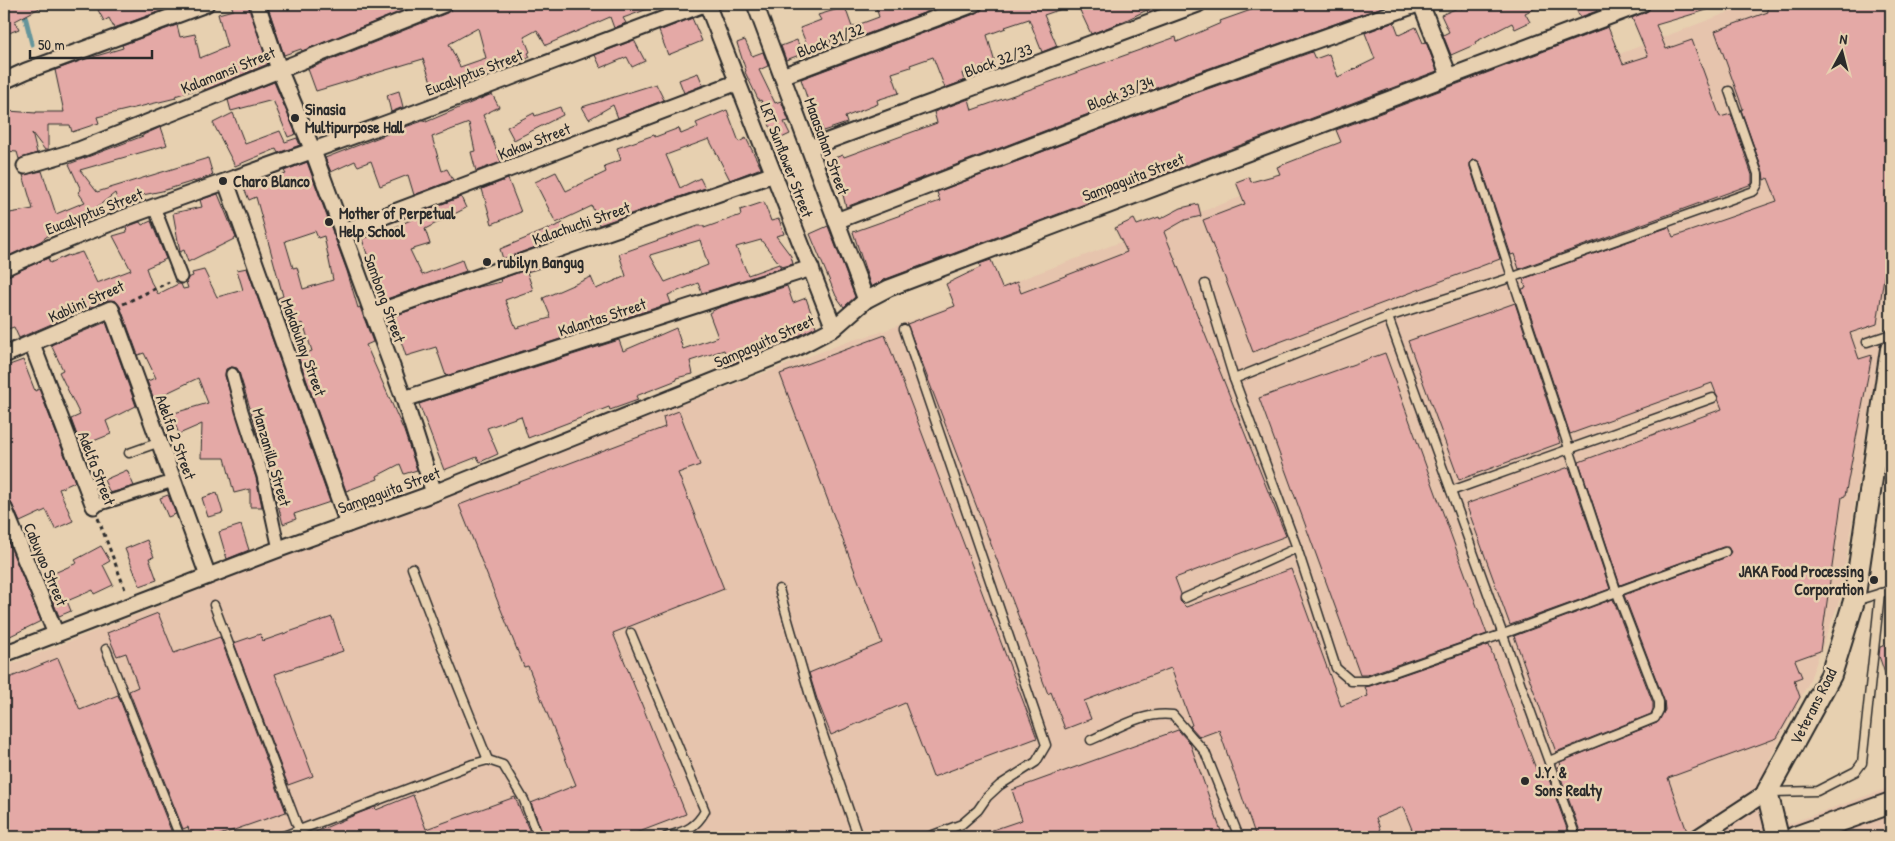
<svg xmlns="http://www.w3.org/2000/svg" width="1895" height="841" viewBox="0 0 1895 841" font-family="'Patrick Hand',sans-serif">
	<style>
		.built { fill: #e6c4ad }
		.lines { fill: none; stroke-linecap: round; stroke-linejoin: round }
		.stream { stroke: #65959b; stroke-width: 5 }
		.building { fill: #e4a9a6; stroke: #2b2b2b; fill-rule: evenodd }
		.service-casing { stroke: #2b2b2b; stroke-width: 11 }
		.pedestrian-casing { stroke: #2b2b2b; stroke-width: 15 }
		.minor-casing { stroke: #2b2b2b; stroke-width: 19 }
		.tertiary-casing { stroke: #2b2b2b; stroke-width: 24 }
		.path { stroke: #2b2b2b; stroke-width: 3; stroke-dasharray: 4 4; stroke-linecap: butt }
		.service { stroke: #e7d0b0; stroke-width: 8 }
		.pedestrian { stroke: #e7d0b0; stroke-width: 11 }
		.minor { stroke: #e7d0b0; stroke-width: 15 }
		.tertiary { stroke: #e7d0b0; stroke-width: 20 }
		.poi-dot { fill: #2b2b2b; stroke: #e7d0b0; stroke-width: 2 }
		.labels { text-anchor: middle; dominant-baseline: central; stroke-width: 5; stroke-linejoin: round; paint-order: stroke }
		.street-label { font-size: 16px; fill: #2b2b2b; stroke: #e7d0b0 }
		.poi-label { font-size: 16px; font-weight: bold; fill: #2b2b2b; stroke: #e7d0b0; text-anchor: start }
	</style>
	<rect width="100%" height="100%" fill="#e7d0b0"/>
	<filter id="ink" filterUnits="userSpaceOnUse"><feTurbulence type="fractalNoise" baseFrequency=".02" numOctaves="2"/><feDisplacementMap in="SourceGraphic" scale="10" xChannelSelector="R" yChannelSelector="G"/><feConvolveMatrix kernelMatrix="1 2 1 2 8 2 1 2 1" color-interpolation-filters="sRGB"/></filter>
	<g filter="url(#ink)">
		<polygon class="built" points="1750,4 1891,4 1891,270 1840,599 1809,682 1769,761 1788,824 1891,787 1891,837 4,837 4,667 443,494 850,341 878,333 1499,100"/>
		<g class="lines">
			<polyline class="stream" points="22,4 32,44"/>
		</g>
		<g class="building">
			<polygon points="4,4 47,4 15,21 19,29 4,35"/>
			<polygon points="103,4 164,4 166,9 114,28 109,18 104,21 98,10 104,6"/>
			<polygon points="231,4 248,4 268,64 205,90 204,87 175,96 176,98 97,117 99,123 72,132 70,125 48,125 48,150 45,150 32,133 37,153 19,159 17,152 5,151 8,111 36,113 36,112 64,112 55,70 83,60 123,48 122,45 177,25 180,37 195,34 200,58 227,47 218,14 233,10"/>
			<polygon points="267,4 419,4 302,51 301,49 284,55"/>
			<path d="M453,4H658L659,5L623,18L626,23L614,28L610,17L546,45L537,30L524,37L530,52L528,53L530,57L518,63L517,60L483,76L484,77L450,90L448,85L434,90L423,59L316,91L308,69L447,13L452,9ZM478,28L486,58L460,67L449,44Z"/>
			<polygon points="875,4 948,4 832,47 830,39 808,48 800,28 821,20 818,15 845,7 852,27 879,17"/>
			<polygon points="983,4 1069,4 1070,6 1044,15 1057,46 1042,52 1029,19 1005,27 1006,28 987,35 995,63 962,73 964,81 945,88 933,57 910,65 911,67 892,73 899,93 877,100 878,104 845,117 847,123 823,131 812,100 808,101 801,79 977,13 982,10"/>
			<polygon points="1077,4 1160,4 1158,4 1160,8 1148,13 1147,10 1124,21 1091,34"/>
			<polygon points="1268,4 1388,5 1190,75 846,207 840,183 836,184 828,160 843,155 844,157 937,123 934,112 969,99 972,110 1176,37 1177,42 1221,23 1220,21"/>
			<polygon points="1472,4 1544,4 1525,13 1530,22 1515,29 1512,23 1475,42 1476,44 1451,55 1443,35 1449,32 1441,15 1460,7 1461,9"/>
			<polygon points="1573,4 1593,4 1597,11 1580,17"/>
			<polygon points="1651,4 1716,4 1717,7 1656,25 1666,49 1692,40 1720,117 1731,114 1752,175 1752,184 1519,269 1514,254 1511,255 1480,163 1477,160 1473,160 1470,163 1470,167 1500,259 1253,352 1203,220 1245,204 1236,182 1249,177 1251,182 1280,174 1277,167 1341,142 1336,130 1608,27 1623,64 1648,56 1632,18 1649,10"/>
			<polygon points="1766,4 1891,4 1891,100 1887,102 1891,113 1891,230 1877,324 1850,333 1859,359 1872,355 1845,496 1842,497 1820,651 1795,660 1802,677 1794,680 1800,697 1777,738 1668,778 1689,837 1582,837 1557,767 1561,766 1560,762 1657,723 1665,710 1664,700 1624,595 1727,557 1731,552 1728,547 1723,547 1620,585 1579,462 1722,409 1712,383 1570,434 1522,289 1526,288 1523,279 1669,227 1673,237 1777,201 1768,178 1764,180 1763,172 1741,110 1743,109 1715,31 1768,12"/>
			<polygon points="692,18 702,41 668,55 659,31"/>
			<polygon points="1394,22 1399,35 1416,27 1423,43 1426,42 1437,71 886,279 871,287 853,232 940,201 937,192 1196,93 1312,52 1315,59 1329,54 1338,77 1375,59 1365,33"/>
			<polygon points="634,40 645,61 632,67 627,57 601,68 595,55"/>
			<polygon points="745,40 752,56 763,52 768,66 759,70 775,103 781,101 789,121 784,122 790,134 775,141 761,100 759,101 745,72 746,71 737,43"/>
			<polygon points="797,40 802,54 786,60 781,46"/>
			<polygon points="698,73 703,85 684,93 679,80"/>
			<polygon points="274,82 296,134 288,137 273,100 231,111 228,100"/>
			<polygon points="656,84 664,100 618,118 613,105 589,119 582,107"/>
			<polygon points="399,91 403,107 391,112 387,95"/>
			<polygon points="492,94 499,107 483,115 501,162 476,171 471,152 475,151 469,123 432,137 442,171 447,169 453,180 414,195 408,175 380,186 371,161 358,166 355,161 331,172 325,158 408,126 426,120 426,122"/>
			<polygon points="560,107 563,115 514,140 507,127 534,113 535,116"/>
			<polygon points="727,110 739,142 746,138 761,168 730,180 709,139 666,155 680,188 700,178 705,188 599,225 592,206 556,223 535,182 556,172 566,191 606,172 604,166 621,160 617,148 654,135 655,137 679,128 681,134 698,127 696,123"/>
			<polygon points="233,113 245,144 280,131 285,142 297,138 300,145 278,153 276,149 235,166 213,123"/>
			<polygon points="161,127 167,145 80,170 97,192 208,158 213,175 194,182 194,181 162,191 133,197 135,204 120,209 115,193 87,215 88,217 69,225 67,221 41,241 4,258 4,214 33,209 23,175 42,171 56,214 85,202 78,192 81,190 69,164 143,136 143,135"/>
			<path d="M307,162L347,271L358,308L360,307L373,342L366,345L404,431L417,470L404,474L400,464L377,476L378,479L346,491L298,356L312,351L303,323L288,327L278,298L283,296L256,197L249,200L243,186L286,174L284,171ZM315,231L318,238L324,236L333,280L303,289L297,267L293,268L285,241Z"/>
			<polygon points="508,179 521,212 492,224 482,189"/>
			<polygon points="218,194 236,238 188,262 184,250 180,252 173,213 202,207 200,200"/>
			<polygon points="461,197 466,208 425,229 430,244 410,250 422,275 462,260 466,271 378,302 382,299 362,239 387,231 421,215 420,212"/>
			<path d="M764,202L771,221L779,219L784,234L776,236L791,256L793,264L782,267L761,240L736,247L748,275L779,264L781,268L702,293L698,283L668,295L671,303L446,376L436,347L406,356L399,335L391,337L385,319L474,288L501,282L500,279L546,263L547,266L527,272L533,290L505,300L516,328L550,318L549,316L550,315L543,298L591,277L596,289L626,276L619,254L698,226H704V228L741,215L740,210ZM700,240L708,265L665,282L650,255Z"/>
			<polygon points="1198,204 1201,216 1185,220 1164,232 1286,536 1175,578 1181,594 1180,601 1186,607 1291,569 1341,706 1368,696 1365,687 1370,686 1489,645 1538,774 1546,771 1570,837 1415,837 1403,807 1376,818 1383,837 1256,837 1219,730 1200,737 1190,726 1192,725 1171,668 1084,701 1091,719 1065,729 1051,692 1048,694 907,324 955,306 946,284 981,267 979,264 991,260 1002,288 1017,282 1021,293 1127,252 1115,228 1134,219 1137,225 1159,217 1160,219 1181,208"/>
			<polygon points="151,221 166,259 146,268 151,282 158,294 178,284 181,284 183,289 188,288 186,282 188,278 193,276 192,273 204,270 217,297 243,290 237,270 247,268 330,502 294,514 296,519 283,524 270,474 239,372 237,368 231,367 226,369 225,376 256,478 262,507 250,507 250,489 234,493 225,458 201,458 202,424 179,434 171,414 208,403 198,378 154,399 147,381 156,378 144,353 138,355 120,306 116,301 107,300 19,338 14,327 4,330 4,277 48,258 50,263 68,255 69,256 82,252 97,283 131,270 113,236 127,232 126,227 140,222 142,225"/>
			<polygon points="563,223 568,235 503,259 500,249"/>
			<polygon points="828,226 855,297 844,307 836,296 810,234"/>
			<polygon points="787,286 793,303 806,298 816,327 790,340 729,365 724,350 690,361 693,374 676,378 677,380 636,396 638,400 610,410 609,407 528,438 521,416 487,428 498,454 480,462 477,457 444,470 419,404 619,340 623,351 676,328 683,349 718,337 709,313 718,308"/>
			<polygon points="1515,303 1559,437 1558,438 1560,443 1459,480 1408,341"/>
			<polygon points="106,322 136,406 106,421 111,434 81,446 71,419 80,415 59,372 63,370 51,345"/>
			<polygon points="885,335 1037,738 933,777 905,703 831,735 817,699 809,673 882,643 780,374"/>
			<polygon points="1385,353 1487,634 1367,675 1360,675 1259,398"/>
			<polygon points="23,360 35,391 39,389 75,482 59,489 73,521 55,529 46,510 20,522 12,504 9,500 4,499 4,367"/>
			<polygon points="679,411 700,465 678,473 724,589 613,633 686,814 626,837 544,837 531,803 576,785 528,666 524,667 459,505 665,427 663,417"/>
			<polygon points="1569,467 1610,589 1510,625 1466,504"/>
			<polygon points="127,470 134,486 110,493 104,480"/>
			<polygon points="217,493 223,513 208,517 202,498"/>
			<polygon points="168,495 176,514 168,517 160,498"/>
			<polygon points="241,525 249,550 227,559 219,532"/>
			<polygon points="4,532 41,621 4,639"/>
			<polygon points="147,540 154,557 149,558 157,580 140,586 125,549"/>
			<polygon points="101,546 110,561 103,565 113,585 94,594 93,590 67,601 71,611 59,616 43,578 77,563 75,560"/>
			<polygon points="1613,599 1653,703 1653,709 1651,714 1556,752 1514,636"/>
			<polygon points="158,613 174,653 220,637 286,812 214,837 191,837 188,827 183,829 129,691 138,687 126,653 117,656 107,633"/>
			<polygon points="332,617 343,651 275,674 313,776 288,785 234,643 260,634 263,641"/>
			<polygon points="1891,643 1891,685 1889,685 1879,656 1880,647"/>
			<polygon points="58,658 80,710 118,695 172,833 162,837 4,837 4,680"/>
			<polygon points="1178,730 1190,743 1223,837 978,837 978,835 1022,820 1012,790"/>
			<polygon points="413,795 426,829 515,797 532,837 304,837 357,814 375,807 376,810"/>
		</g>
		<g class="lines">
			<g class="service-casing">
				<g id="service">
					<polyline points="1475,165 1617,593 1659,702 1659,710 1655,718 1549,761"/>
					<polyline points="1205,284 1234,379 1297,548 1336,668 1351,681 1368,681 1503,634 1725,552"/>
					<polyline points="1388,317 1576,837"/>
					<polyline points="904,329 1046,745 1036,762 1000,785 987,797 978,810 962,824 928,837"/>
					<polyline points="1867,342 1891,334"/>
					<polyline points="1234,379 1388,317 1513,277 1754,191 1758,184 1758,174 1729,91"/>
					<polyline points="129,453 160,442"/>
					<polyline points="1451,491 1713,398"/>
					<polyline points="412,568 439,639 488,760"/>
					<polyline points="779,589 812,703 858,837"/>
					<polyline points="1185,598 1297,548"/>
					<polyline points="1855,601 1891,590"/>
					<polyline points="214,605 299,830"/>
					<path d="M631,633L705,811C695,829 685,831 666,837"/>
					<polyline points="106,649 180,837"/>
					<path d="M1091,740C1117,729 1143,711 1173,715L1205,752L1239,837"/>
					<polyline points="1771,792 1817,791 1856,771 1862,763 1880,593"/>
					<polyline points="281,837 473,764 488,760 503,765 524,800 538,837"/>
				</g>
			</g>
			<g class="pedestrian-casing">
				<g id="pedestrian">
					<polyline points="154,207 181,277"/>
					<polyline points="232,374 242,411 263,476 279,549"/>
					<polyline points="94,506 173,481"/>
				</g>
			</g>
			<g class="minor-casing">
				<g id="minor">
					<polyline points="257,4 279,69 313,151 404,399 434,493"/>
					<polyline points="707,4 834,328"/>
					<polyline points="755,4 866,300"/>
					<polyline points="1421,4 1449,76"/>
					<polyline points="782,76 974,4"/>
					<polyline points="4,81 26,71 206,4"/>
					<polyline points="809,148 1198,4"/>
					<polyline points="25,166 79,150 444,4"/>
					<polyline points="226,182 348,524"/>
					<polyline points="836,221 1193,84 1418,4"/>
					<polyline points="342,232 738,82"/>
					<path d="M4,268C103,221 208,189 311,151C443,104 573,53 704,4"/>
					<polyline points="372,314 774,174"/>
					<polyline points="32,344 94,506"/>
					<polyline points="4,355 111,309 208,576"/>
					<polyline points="404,399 811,268"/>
					<polyline points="4,508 56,634"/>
					<polyline points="4,654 279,549 434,493 794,349 834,328 866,300 889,288 1642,4"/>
					<polyline points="1698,837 1767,792"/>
				</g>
			</g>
			<g class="tertiary-casing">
				<g id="tertiary">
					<polyline points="1778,837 1767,792 1831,675 1854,601 1891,349"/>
					<polyline points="1795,837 1891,803"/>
				</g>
			</g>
			<g class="path">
				<polyline points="123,304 169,282"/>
				<polyline points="98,518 126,592"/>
			</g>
			<use href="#service" class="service"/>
			<use href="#pedestrian" class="pedestrian"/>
			<use href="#minor" class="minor"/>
			<use href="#tertiary" class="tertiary"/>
		</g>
	</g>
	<g class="poi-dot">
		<circle cx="295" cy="118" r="5"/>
		<circle cx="223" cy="181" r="5"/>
		<circle cx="329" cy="222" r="5"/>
		<circle cx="487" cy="262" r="5"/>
		<circle cx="1874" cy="580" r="5"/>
		<circle cx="1525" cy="781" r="5"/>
	</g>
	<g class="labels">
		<g class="street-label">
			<text transform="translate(830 40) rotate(-21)">Block 31/32</text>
			<text transform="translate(998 60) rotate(-20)">Block 32/33</text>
			<text transform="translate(228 70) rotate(-22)">Kalamansi Street</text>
			<text transform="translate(474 72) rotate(-21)">Eucalyptus Street</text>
			<text transform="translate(1120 93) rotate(-21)">Block 33/34</text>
			<text transform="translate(534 141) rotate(-21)">Kakaw Street</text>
			<text transform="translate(827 146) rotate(70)">Maaasahan Street</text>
			<text transform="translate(787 160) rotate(69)">LRT Sunflower Street</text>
			<text transform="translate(1133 177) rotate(-21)">Sampaguita Street</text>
			<text transform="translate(94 211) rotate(-21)">Eucalyptus Street</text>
			<text transform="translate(581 223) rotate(-19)">Kalachuchi Street</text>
			<text transform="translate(385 298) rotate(70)">Sambong Street</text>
			<text transform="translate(86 301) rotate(-24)">Kablini Street</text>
			<text transform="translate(602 317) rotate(-18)">Kalantas Street</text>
			<text transform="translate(764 341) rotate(-24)">Sampaguita Street</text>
			<text transform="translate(304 347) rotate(70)">Makabuhay Street</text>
			<text transform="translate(176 437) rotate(70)">Adelfa 2 Street</text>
			<text transform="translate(272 457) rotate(74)">Manzanilla Street</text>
			<text transform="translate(97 468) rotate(69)">Adelfa Street</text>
			<text transform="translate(389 490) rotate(-20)">Sampaguita Street</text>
			<text transform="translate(46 564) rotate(67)">Cabuyao Street</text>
			<text transform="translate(1813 706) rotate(-63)">Veterans Road</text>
		</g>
		<g class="poi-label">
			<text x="305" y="109">Sinasia<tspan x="305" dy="18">Multipurpose Hall</tspan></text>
			<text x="233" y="181">Charo Blanco</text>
			<text x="339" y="213">Mother of Perpetual<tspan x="339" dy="18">Help School</tspan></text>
			<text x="497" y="262">rubilyn Bangug</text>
			<text x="1864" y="571" text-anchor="end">JAKA Food Processing<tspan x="1864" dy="18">Corporation</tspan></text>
			<text x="1535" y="772">J.Y. &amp;<tspan x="1535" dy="18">Sons Realty</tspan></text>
		</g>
	</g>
	<rect width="1895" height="841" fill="none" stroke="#e7d0b0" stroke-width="20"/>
	<rect x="10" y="10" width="1875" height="821" fill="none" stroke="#2b2b2b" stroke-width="2" filter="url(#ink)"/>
	<g transform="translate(1842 52) rotate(7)" stroke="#e7d0b0" stroke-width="4" paint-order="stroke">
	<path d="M0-4L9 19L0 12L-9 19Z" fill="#2b2b2b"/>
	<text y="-8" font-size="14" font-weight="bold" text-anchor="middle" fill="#2b2b2b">N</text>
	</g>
	<path d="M30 50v8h122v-8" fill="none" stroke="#2b2b2b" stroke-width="2.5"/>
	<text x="38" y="50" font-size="15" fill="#2b2b2b" stroke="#e7d0b0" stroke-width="4" paint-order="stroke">50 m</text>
</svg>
